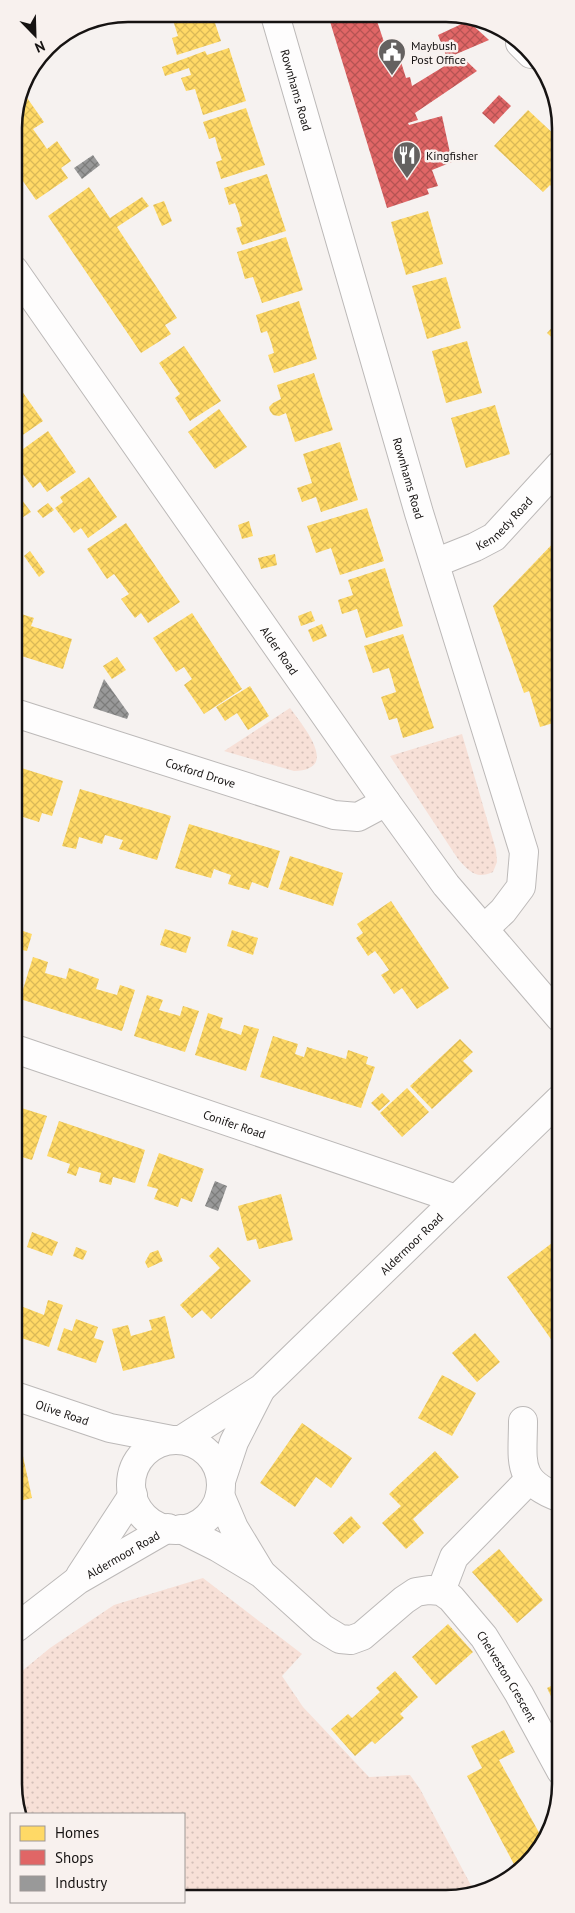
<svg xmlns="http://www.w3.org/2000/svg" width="575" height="1913" viewBox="0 0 575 1913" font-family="'PT Sans',sans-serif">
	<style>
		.grass { fill: url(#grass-dots) }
		.homes { fill: url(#homes-cross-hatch) }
		.shops { fill: url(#shops-cross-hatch) }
		.industry { fill: url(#industry-cross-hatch) }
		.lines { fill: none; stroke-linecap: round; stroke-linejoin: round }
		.minor-casing { stroke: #bcb9b8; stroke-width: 30 }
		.minor { stroke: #fefdfd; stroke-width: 28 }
		.labels { text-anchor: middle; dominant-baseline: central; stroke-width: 5; stroke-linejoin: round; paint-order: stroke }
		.poi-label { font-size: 12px; fill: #161312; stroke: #f8f1ee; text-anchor: start }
		.street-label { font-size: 12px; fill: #161312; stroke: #f8f1ee }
		.rim { fill: none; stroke: #161312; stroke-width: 2.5 }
	</style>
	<defs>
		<pattern id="grass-dots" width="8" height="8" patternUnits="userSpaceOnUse" patternTransform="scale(1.25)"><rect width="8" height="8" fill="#f7e0d7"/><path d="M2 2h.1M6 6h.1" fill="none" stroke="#d3bfb8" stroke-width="1.8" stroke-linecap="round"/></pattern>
		<pattern id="homes-cross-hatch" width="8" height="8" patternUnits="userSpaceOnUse" patternTransform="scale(1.25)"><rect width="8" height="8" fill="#ffd966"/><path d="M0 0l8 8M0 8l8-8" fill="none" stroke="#dab957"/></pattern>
		<pattern id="shops-cross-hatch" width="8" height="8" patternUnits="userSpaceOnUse" patternTransform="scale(1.25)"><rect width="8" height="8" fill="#e06666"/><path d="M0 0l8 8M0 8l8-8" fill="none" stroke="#b55353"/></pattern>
		<pattern id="industry-cross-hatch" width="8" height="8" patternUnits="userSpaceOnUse" patternTransform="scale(1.25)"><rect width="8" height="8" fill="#999"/><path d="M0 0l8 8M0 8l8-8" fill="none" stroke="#7c7c7b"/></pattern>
	</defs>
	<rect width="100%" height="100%" fill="#f6f2f0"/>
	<g class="grass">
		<path d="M290,708C303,726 341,770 294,771L224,751Z"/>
		<path d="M462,734L496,850L497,862L493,872C476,880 469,871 458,859L390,756Z"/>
		<polygon points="203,1578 302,1654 282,1676 303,1707 369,1777 410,1775 420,1789 475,1893 469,1897 184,1897 184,1814 20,1814 16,1807 16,1676 50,1648 114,1605"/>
	</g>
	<g class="homes">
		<polygon points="171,14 212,14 221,41 177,55 172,38 178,36"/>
		<polygon points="229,48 246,101 203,115 195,89 186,91 181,78 191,75 189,68 165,76 162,67 205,51 207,55"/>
		<polygon points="23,92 44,122 33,129 47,149 57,141 71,161 61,168 68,178 36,200 14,168 14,121 20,94"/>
		<polygon points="246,108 265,165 221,179 216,162 222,160 218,148 215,137 209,139 203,122"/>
		<polygon points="528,110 559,139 559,187 556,191 550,185 543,192 494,146"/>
		<polygon points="267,174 286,231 242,245 236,228 242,226 239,214 235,203 229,205 224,188"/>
		<polygon points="89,187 110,218 142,197 149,206 117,227 177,318 165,325 171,334 141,353 48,216"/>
		<polygon points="164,201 172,221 162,226 153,205"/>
		<polygon points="428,211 443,264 406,275 391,222"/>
		<polygon points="286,237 303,290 262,303 253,277 245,279 237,252"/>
		<polygon points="446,277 461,328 427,339 412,286"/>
		<polygon points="299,301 317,359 274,373 268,355 274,353 271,342 267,331 261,333 256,315"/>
		<polygon points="559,320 559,344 547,333"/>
		<polygon points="467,341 482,393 446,403 432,351"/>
		<polygon points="184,346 221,401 190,421 175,398 180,394 159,363"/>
		<polygon points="314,373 333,430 295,442 286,413 279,416 273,415 270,411 269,407 273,403 281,399 277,385"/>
		<polygon points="14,380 43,421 14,441"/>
		<polygon points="495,405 510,454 466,468 451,418"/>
		<polygon points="219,409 247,447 215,469 188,432"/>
		<polygon points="48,431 76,472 47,492 40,482 33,488 14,462 22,457 19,452"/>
		<polygon points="340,442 358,500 321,512 316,497 302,502 297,488 312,483 303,454"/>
		<polygon points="89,477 117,517 88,538 81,528 74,533 55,508 63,502 60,497"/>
		<polygon points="22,500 31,512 14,523 14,505"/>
		<polygon points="48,503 54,510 43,518 37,511"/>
		<polygon points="367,508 384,561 340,575 331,548 316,553 307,526"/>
		<polygon points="249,521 253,536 242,539 238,525"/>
		<polygon points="126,523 180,602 148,623 141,613 135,618 121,599 129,594 114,574 107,579 87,549"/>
		<polygon points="560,536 560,721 540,727 529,691 524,693 493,606"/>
		<polygon points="30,551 45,572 39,577 24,556"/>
		<polygon points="275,554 277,565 261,569 258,558"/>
		<polygon points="385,568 403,626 366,638 357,609 342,614 338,600 353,595 348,580"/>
		<polygon points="311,611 315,621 301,626 298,616"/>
		<polygon points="15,612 34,618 31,626 72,639 63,669 15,654"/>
		<polygon points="192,613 242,689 204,714 184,685 192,679 184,667 176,672 153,638"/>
		<polygon points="322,624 327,636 313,642 308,630"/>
		<polygon points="403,634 434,728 403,738 397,718 389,720 381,697 396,692 389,668 373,673 364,646"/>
		<polygon points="117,657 126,670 112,679 103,666"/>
		<polygon points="250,686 269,716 248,730 237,713 225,721 216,707"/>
		<polygon points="15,766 63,781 52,816 42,813 39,822 23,817 22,821 15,819"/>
		<polygon points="80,789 171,816 157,860 119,849 123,840 105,835 102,844 79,837 76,849 62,846"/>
		<polygon points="189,824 280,851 268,888 252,882 249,890 228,884 231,875 214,869 211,878 175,868"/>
		<polygon points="290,856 343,873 333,906 279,889"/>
		<polygon points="391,901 449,988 417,1009 402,988 394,994 381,975 389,970 382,960 375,951 368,956 356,938 363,933 357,924"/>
		<polygon points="17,929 32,934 27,951 22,950 15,970 15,937"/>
		<polygon points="165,929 191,937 186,953 160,945"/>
		<polygon points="232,930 258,938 253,955 227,946"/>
		<polygon points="33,957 48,962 45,973 66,979 69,968 99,979 96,989 117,995 120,985 135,990 122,1031 20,999"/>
		<polygon points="147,995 163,1000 159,1010 180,1016 183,1006 199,1011 185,1052 134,1036"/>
		<polygon points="208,1013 223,1018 220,1028 241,1035 244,1025 259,1029 246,1071 195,1055"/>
		<polygon points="273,1036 298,1044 295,1054 304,1057 307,1047 346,1059 348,1050 368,1057 366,1064 375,1067 361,1108 260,1077"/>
		<polygon points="460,1039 473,1052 463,1061 473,1071 432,1109 410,1086"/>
		<polygon points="407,1088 429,1112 402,1137 380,1113"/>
		<polygon points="382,1093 390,1101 379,1111 371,1103"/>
		<polygon points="15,1106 47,1116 32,1160 15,1155"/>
		<polygon points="59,1121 145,1150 135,1183 113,1177 111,1185 99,1182 101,1173 79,1167 76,1176 67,1173 70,1164 47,1156"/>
		<polygon points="159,1153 204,1169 192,1202 181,1198 178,1207 154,1199 158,1189 147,1186"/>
		<polygon points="281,1194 293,1240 259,1249 256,1239 247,1241 238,1206"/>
		<polygon points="32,1232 58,1242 52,1256 27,1247"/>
		<polygon points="560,1237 560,1336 553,1342 507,1277"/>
		<polygon points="76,1247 87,1251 83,1260 73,1256"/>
		<polygon points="218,1247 251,1281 211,1319 202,1310 192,1318 180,1305 220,1268 209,1256"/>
		<polygon points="158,1250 163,1261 148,1268 145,1262 150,1253"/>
		<polygon points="15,1292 22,1294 18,1305 44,1315 48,1300 63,1305 49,1347 15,1336"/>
		<polygon points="165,1316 175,1358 123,1371 112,1329 128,1325 131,1336 152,1330 149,1320"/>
		<polygon points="76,1319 98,1327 94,1338 104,1341 96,1363 57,1350 64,1328 72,1331"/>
		<polygon points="475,1333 500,1362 477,1382 452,1353"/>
		<polygon points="442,1375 476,1393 452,1436 418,1418"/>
		<polygon points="302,1423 352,1458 331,1488 316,1477 295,1507 260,1483"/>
		<polygon points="21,1447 32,1498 16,1502 15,1448"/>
		<polygon points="435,1451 459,1477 413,1519 424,1533 406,1549 382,1523 401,1506 389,1494"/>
		<polygon points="351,1516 361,1527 343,1544 333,1533"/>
		<polygon points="499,1549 543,1600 517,1623 472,1572"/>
		<polygon points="448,1624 473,1652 436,1685 412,1657"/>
		<polygon points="395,1671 418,1697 400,1714 404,1718 375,1744 372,1741 355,1756 331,1729 348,1714 352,1718 380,1692 376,1688"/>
		<polygon points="561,1681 561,1717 547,1688"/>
		<polygon points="504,1730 515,1752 499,1760 542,1838 533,1860 516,1868 467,1776 482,1768 471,1746"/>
	</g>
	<g class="shops">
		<polygon points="328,15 375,15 384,42 394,39 399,55 388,59 391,65 401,62 406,78 410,77 412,86 461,56 477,71 415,113 418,120 408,123 409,125 442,116 452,162 432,170 438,186 427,189 429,194 387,208"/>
		<polygon points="468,21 489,40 447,58 438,35"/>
		<polygon points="499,95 511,106 494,124 482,113"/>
		<polygon points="560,762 560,781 559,782 554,764"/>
	</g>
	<g class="industry">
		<polygon points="93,155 100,165 82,179 74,168"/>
		<polygon points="104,679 129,714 127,719 93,708"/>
		<polygon points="215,1181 227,1186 218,1211 205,1206"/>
	</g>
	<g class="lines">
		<g class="minor-casing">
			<g id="minor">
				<path id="s1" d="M275,15L419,513L524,852L521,887L503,911L484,929"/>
				<polyline points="520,43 531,54"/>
				<path id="s2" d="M14,270L386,802L446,885L560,1018"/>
				<path id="s3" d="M435,563L475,547L494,537L560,465"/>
				<path id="s4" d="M15,713L334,815L358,817L386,802"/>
				<path id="s5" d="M15,1049L456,1199"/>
				<path id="s6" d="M15,1396L110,1428L172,1440"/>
				<path d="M523,1421C523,1462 515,1482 561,1498"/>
				<path id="s7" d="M181,1440L262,1388L560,1099"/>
				<circle cx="176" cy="1485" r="45"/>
				<polyline points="221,1481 234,1442 260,1391"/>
				<polyline points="220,1495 234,1528 260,1571"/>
				<path id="s8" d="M181,1529L217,1547L262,1574L322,1628L340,1639L351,1640L362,1636L404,1600L416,1592L429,1590L441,1591L451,1598L484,1637L519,1694L561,1771"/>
				<polyline points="80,1576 133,1495"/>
				<polyline points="441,1591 454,1557 529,1480"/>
				<path id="s9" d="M16,1628L78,1580L168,1528"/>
			</g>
		</g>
		<use href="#minor" class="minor"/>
	</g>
	<defs>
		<g id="civic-pin" transform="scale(1.4375)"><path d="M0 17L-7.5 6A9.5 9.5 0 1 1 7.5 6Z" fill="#646160" stroke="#f8f1ee"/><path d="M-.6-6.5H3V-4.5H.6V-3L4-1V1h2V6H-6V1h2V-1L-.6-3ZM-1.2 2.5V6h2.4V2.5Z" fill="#fff"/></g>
		<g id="restaurant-pin" transform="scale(1.4375)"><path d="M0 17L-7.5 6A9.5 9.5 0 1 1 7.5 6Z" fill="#646160" stroke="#f8f1ee"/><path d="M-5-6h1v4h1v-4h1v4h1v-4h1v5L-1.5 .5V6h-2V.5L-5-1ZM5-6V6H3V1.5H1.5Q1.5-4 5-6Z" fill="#fff"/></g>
	</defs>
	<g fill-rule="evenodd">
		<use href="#civic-pin" x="392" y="52"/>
		<use href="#restaurant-pin" x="407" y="155"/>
	</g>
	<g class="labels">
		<g class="poi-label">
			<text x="411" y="45">Maybush<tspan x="411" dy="14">Post Office</tspan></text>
			<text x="426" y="155">Kingfisher</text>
		</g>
		<g class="street-label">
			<text stroke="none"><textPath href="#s1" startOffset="78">Rownhams Road</textPath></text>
			<text stroke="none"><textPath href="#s1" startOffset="482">Rownhams Road</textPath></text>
			<text stroke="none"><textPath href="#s3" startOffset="81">Kennedy Road</textPath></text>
			<text stroke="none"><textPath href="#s2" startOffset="464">Alder Road</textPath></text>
			<text stroke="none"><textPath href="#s4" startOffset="195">Coxford Drove</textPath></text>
			<text stroke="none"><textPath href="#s5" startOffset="232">Conifer Road</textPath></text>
			<text stroke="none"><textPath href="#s7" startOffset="304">Aldermoor Road</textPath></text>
			<text stroke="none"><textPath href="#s6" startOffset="50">Olive Road</textPath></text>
			<text stroke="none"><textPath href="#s9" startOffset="130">Aldermoor Road</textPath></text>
			<text stroke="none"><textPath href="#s8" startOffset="421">Chelveston Crescent</textPath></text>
		</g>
	</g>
	<path d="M0 0H575V1913H0ZM128 22H446A106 106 0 0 1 552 128V1784A106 106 0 0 1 446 1890H128A106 106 0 0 1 22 1784V128A106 106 0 0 1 128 22Z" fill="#f8f1ee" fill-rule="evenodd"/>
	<path class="rim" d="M128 22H446A106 106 0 0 1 552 128V1784A106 106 0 0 1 446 1890H128A106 106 0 0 1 22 1784V128A106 106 0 0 1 128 22Z"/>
	<rect x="10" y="1813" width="175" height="90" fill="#f8f1ee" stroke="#9e9896"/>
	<rect x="20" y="1826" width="25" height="15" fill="#ffd966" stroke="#9e9896"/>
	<text x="55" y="1838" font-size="15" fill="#161312">Homes</text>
	<rect x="20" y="1850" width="25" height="15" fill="#e06666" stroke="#9e9896"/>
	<text x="55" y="1863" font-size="15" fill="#161312">Shops</text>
	<rect x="20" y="1876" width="25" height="15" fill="#999999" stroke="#9e9896"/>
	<text x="55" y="1888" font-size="15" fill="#161312">Industry</text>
	<g transform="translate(35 35) rotate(157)" stroke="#f8f1ee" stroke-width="4" paint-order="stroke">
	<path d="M0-4L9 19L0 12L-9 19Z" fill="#161312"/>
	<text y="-8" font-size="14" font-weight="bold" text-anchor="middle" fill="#161312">N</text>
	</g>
</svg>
